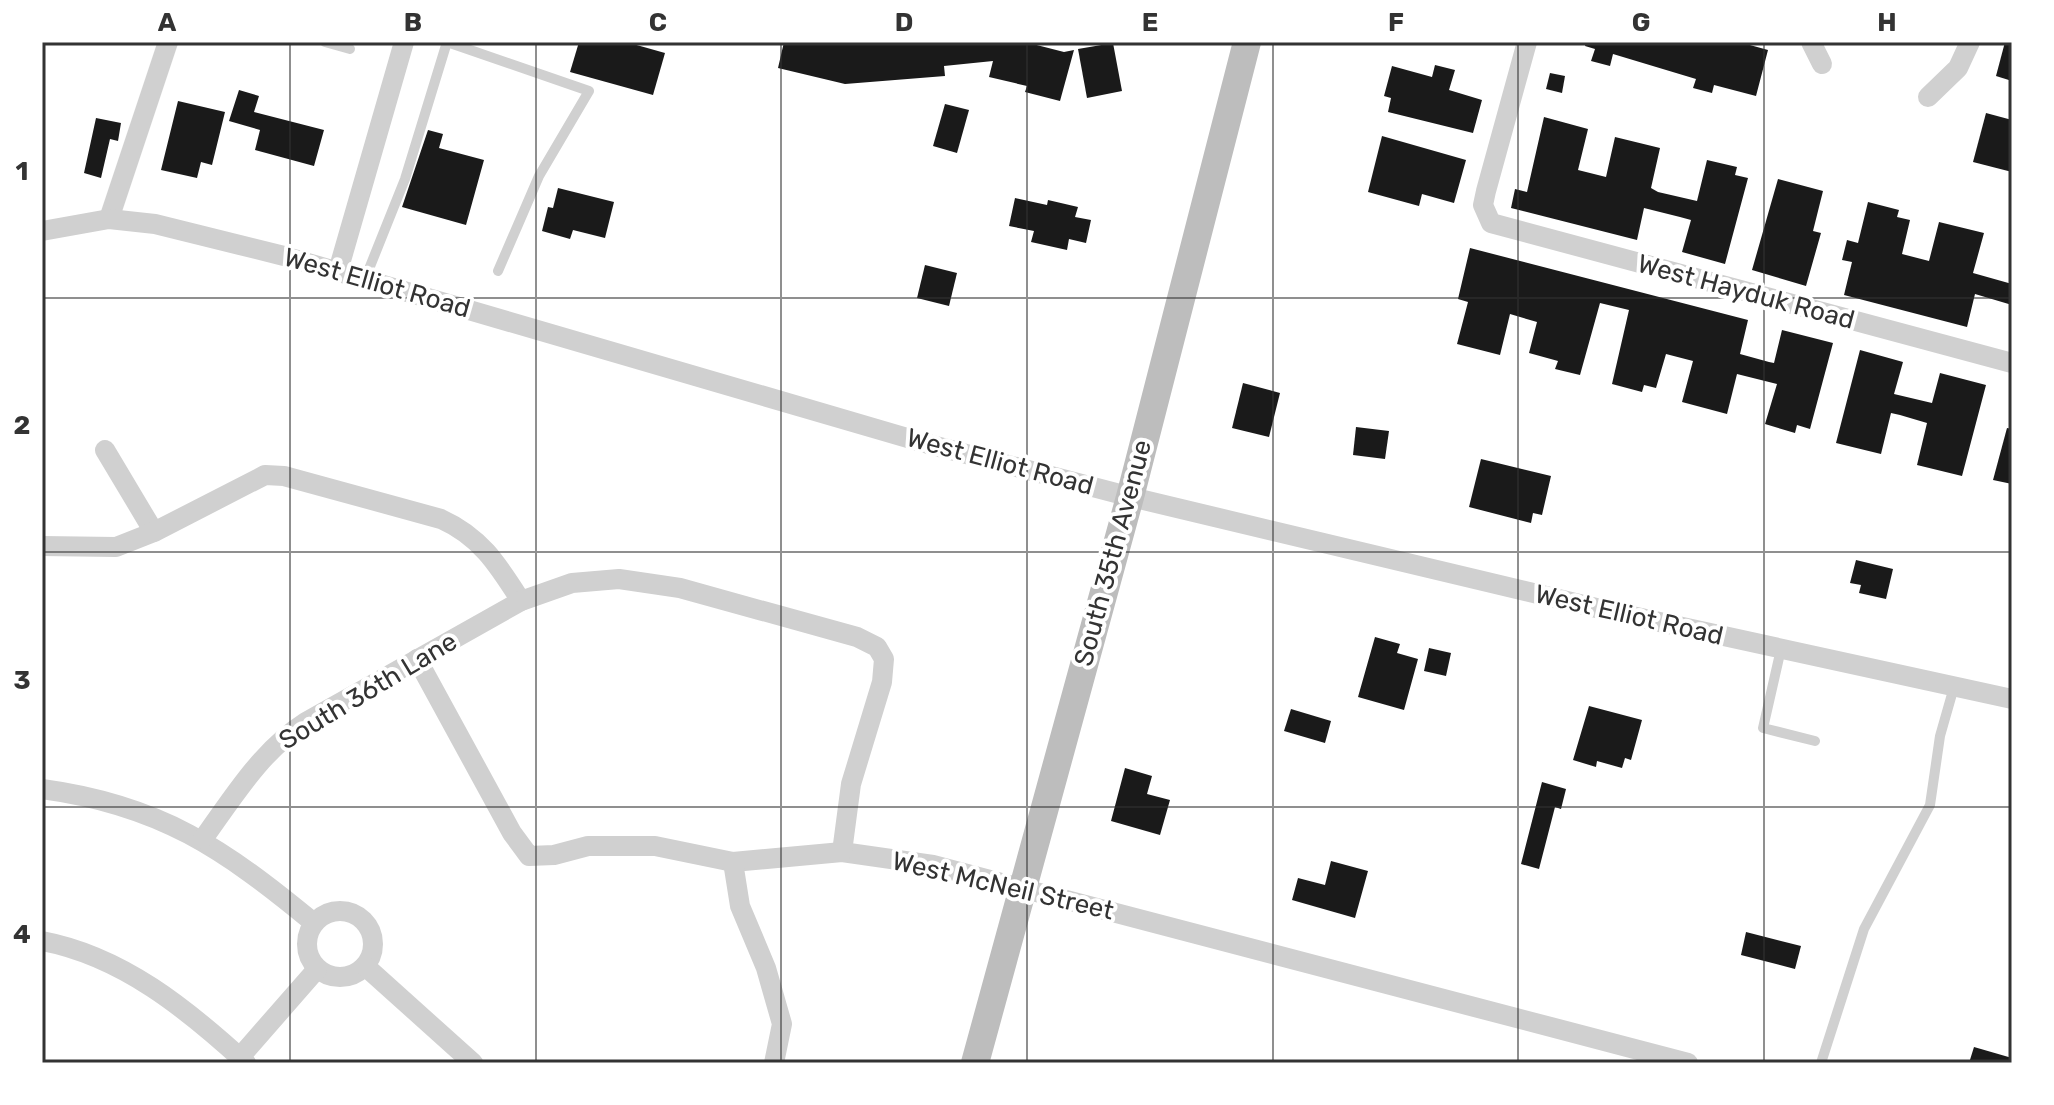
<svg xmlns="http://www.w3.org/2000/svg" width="2054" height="1105" viewBox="0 0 2054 1105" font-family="Rubik,sans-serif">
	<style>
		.building { fill: #1a1a1a }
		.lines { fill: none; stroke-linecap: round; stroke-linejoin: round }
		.lane { stroke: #d0d0d0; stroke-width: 10 }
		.street { stroke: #d0d0d0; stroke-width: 20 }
		.secondary { stroke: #bdbdbd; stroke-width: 28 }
		.grid { fill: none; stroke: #333; stroke-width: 2; stroke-opacity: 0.55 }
		.labels { text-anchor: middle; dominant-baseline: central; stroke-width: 8; stroke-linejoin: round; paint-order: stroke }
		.street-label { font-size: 26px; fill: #333; stroke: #fff }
		.neatline { fill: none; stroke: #333; stroke-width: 3 }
		.grid-label { font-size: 26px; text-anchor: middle; font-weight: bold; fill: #333 }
	</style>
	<rect width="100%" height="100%" fill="#fff"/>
	<g class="building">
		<polygon points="579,42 626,42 665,53 653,95 570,72"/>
		<polygon points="784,42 1025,42 1064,52 1074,50 1060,101 1025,92 1027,86 989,77 993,61 944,66 945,76 845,84 778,68"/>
		<polygon points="1586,42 1739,42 1768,50 1756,96 1714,85 1712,93 1693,88 1696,79 1613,54 1610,66 1591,61 1595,49 1585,46"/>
		<polygon points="2005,42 2012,42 2012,81 1996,76"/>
		<polygon points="1113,43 1122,91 1087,98 1078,49"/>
		<polygon points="1435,65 1455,70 1449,90 1482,100 1473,133 1388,112 1391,98 1384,96 1392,66 1432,77"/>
		<polygon points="1550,73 1565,76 1562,93 1546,89"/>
		<polygon points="239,90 259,96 254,112 324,130 314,166 255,150 260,130 229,121"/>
		<polygon points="178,101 225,112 212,165 201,162 197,178 161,170"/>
		<polygon points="945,104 969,110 957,153 933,146"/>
		<polygon points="1986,113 2012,120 2012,172 1973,162"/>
		<polygon points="1544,117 1588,129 1578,170 1606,177 1615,137 1660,148 1651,188 1658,192 1697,201 1707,160 1737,167 1735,175 1748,178 1725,264 1682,252 1691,220 1680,217 1644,208 1637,240 1511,208 1515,189 1527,192"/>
		<polygon points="96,118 121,123 118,141 110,139 101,178 84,173"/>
		<polygon points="428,130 443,134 439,148 484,160 466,225 402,207"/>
		<polygon points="1382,136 1466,160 1454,203 1422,194 1419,206 1368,192"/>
		<polygon points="1778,179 1823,191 1813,231 1821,233 1806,286 1752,270"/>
		<polygon points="558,188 614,202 605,238 573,230 570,239 542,231 548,207 553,208"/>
		<polygon points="1015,198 1047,205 1048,200 1078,207 1075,217 1091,220 1086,243 1069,239 1067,250 1031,242 1034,231 1009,226"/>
		<polygon points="1868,202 1899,210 1897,217 1910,220 1902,254 1929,261 1939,222 1984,233 1973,273 2012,284 2012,305 1975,294 1967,327 1844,295 1852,262 1842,260 1847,240 1858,243"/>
		<polygon points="1470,248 1748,320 1740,354 1769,362 1774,363 1782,330 1833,343 1810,429 1797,425 1795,433 1765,424 1777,384 1737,374 1727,414 1682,402 1693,361 1666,354 1656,388 1644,385 1642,392 1612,384 1629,310 1600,303 1580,375 1555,369 1558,361 1529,353 1537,322 1510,314 1500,355 1457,344 1468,302 1458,299"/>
		<polygon points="925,265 957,273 949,306 917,298"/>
		<polygon points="1860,350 1903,362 1894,394 1932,403 1940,373 1986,385 1962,476 1917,465 1927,423 1900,415 1891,413 1881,454 1836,443"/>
		<polygon points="1243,383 1280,393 1269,437 1232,428"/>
		<polygon points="1356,427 1389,431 1385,459 1353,455"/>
		<polygon points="2007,428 2012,429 2012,484 1993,480"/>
		<polygon points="1481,459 1551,476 1542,515 1533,513 1531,523 1469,507"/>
		<polygon points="1856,560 1893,569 1886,599 1859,593 1861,585 1850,583"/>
		<polygon points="1375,637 1400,644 1397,653 1418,659 1404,710 1358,697"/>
		<polygon points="1429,648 1451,653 1446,676 1424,671"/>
		<polygon points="1589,706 1642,720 1631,760 1625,758 1622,768 1597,761 1596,767 1573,760"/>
		<polygon points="1291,709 1331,721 1325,743 1284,731"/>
		<polygon points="1125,768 1152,776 1147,794 1170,800 1160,835 1111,821"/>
		<polygon points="1542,782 1566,789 1561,809 1555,807 1539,869 1521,864"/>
		<polygon points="1331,861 1368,871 1355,918 1292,900 1298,878 1325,885"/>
		<polygon points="1746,932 1801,946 1795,969 1741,955"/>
		<polygon points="1974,1047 2012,1058 2012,1063 1969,1063"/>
	</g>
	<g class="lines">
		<g class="lane">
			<polyline points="325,42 350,49"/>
			<polyline points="365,279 405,179 447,42 589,91 539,176 498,271"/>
			<polyline points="1781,649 1763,728 1815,741"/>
			<polyline points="1821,1063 1864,929 1930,805 1940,736 1954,687"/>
		</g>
		<g class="street">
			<polyline points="1527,42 1486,191 1483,205 1491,223 2012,363"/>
			<polyline points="1811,42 1822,64"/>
			<polyline points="1928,97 1958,68 1970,42"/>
			<polyline points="109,219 168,42"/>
			<polyline points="42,231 109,219 155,224 284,256 928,444 1135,498 1609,611 2012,699"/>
			<polyline points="338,271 404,42"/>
			<polyline points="105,450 154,532"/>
			<path d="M42,546L116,547L154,532L265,475L284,476L441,519C481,537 498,565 521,601"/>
			<polyline points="417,659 512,833 529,856 554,855 588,846 655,846 733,862 842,852 933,865 1688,1063"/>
			<path d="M42,789C161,805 224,849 314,923"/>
			<path d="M203,839C234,796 261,751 306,722L521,601L572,583L619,579L680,588L857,637L877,647L884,659L882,682L851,784L842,852"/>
			<polyline points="733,862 740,906 766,968 782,1024 774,1063"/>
			<circle cx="340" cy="944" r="33"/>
			<path d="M42,941C122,956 187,1009 246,1063"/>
			<polyline points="365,966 473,1063"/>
			<polyline points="240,1057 317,969"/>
		</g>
		<polyline class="secondary" points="975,1063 1130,497 1247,42"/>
	</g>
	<path class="grid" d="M290,42V1063M536,42V1063M781,42V1063M1027,42V1063M1273,42V1063M1518,42V1063M1764,42V1063M42,298H2012M42,552H2012M42,807H2012"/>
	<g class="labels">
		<g class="street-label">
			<text transform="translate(377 283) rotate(16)">West Elliot Road</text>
			<text transform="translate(1746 292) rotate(15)">West Hayduk Road</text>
			<text transform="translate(1000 462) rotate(15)">West Elliot Road</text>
			<text transform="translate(1113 553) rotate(-75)">South 35th Avenue</text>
			<text transform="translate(1629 615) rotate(13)">West Elliot Road</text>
			<text transform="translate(368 691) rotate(-31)">South 36th Lane</text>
			<text transform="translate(1003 886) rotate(13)">West McNeil Street</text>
		</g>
	</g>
	<rect width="2054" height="1105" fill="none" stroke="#ffffff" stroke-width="88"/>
	<rect x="44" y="44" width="1966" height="1017" class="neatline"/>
	<g class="grid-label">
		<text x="167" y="31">A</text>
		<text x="413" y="31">B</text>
		<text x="658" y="31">C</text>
		<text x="904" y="31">D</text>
		<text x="1150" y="31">E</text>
		<text x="1396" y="31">F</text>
		<text x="1641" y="31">G</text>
		<text x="1887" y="31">H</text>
		<text x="22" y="180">1</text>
		<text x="22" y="434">2</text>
		<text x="22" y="689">3</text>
		<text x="22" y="943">4</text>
	</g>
</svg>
